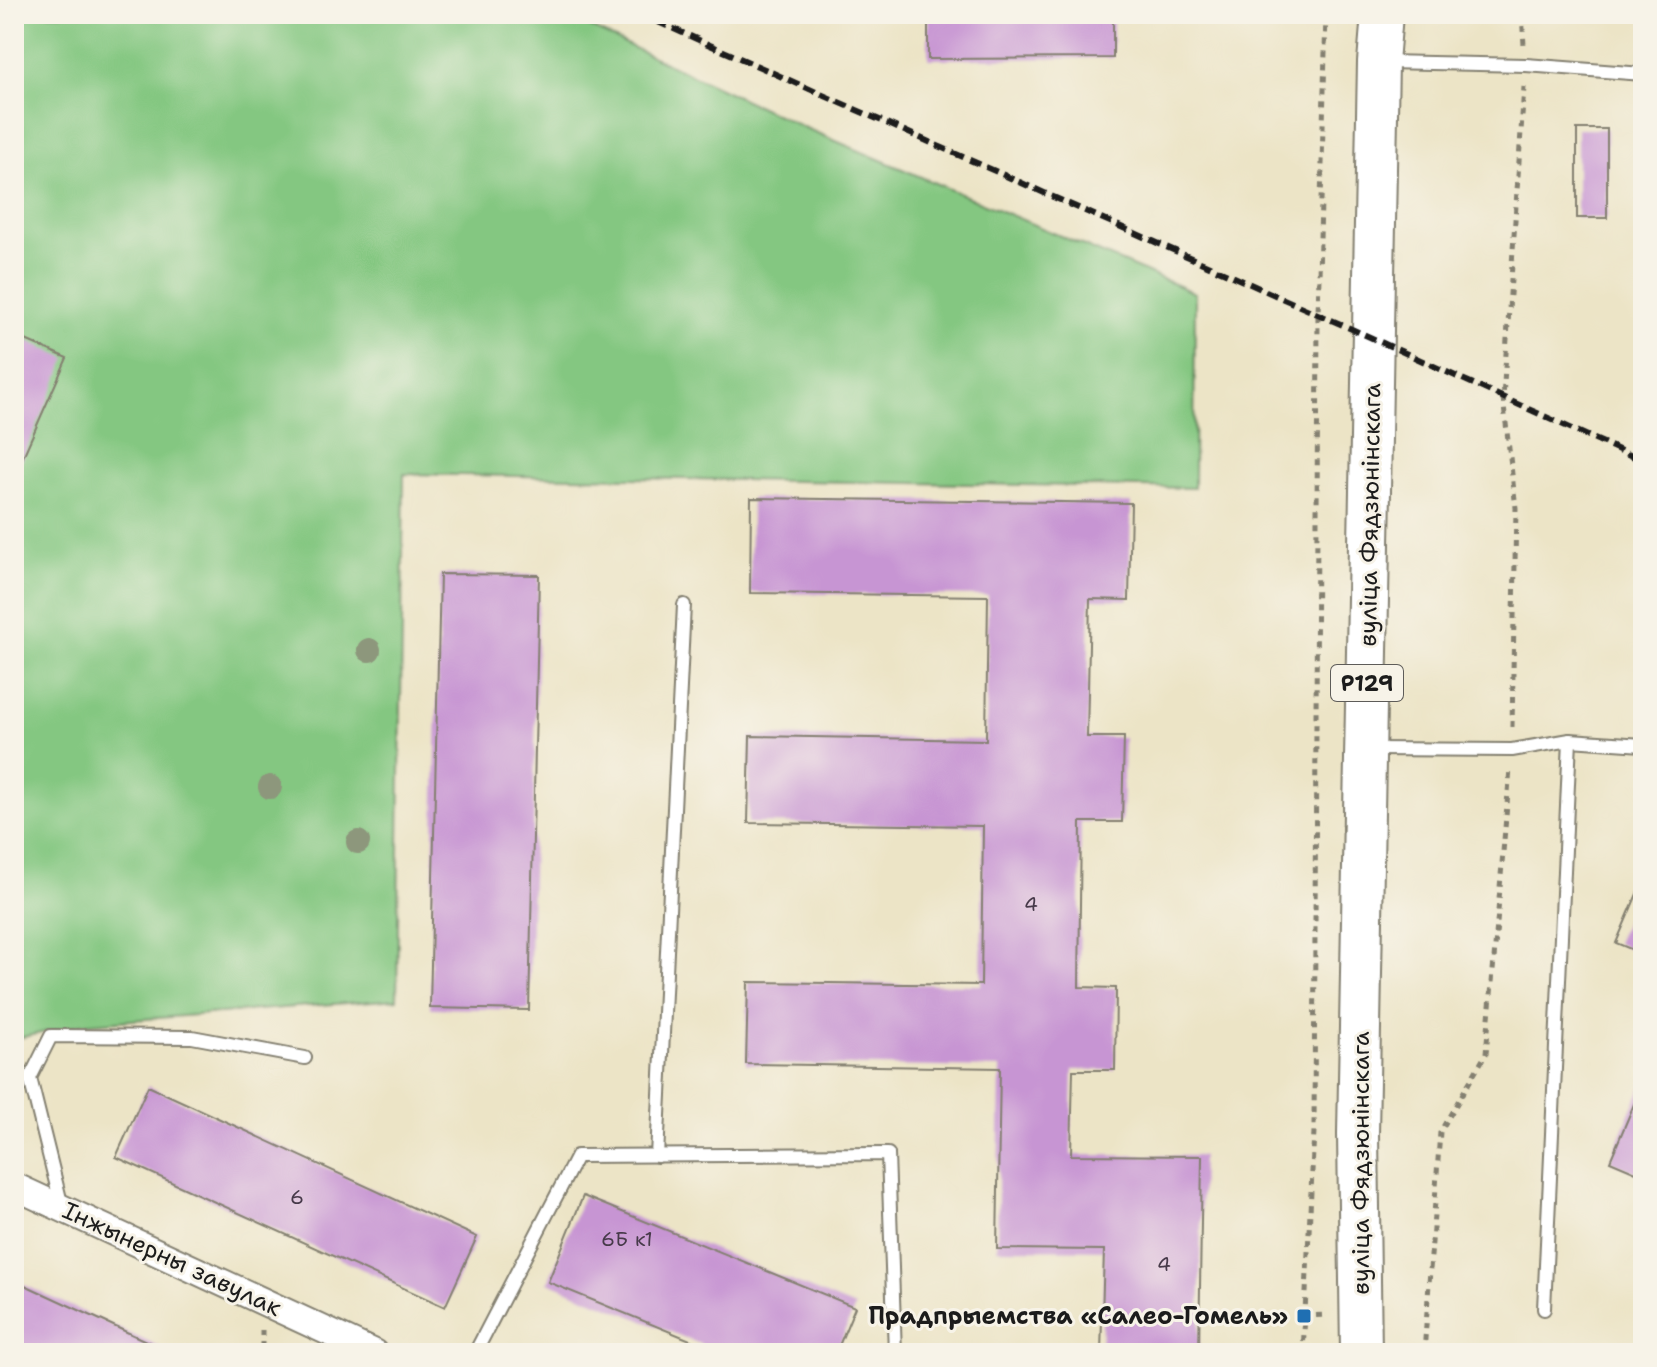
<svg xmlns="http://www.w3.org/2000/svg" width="1657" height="1367" viewBox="0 0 1657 1367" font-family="'Shantell Sans',sans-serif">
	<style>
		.green { fill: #84c781; stroke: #50724e; stroke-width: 2 }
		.building { fill: #c795d3 }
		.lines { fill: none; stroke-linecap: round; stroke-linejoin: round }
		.lane-casing { stroke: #848071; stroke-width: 16 }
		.street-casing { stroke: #848071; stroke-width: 30 }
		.primary-casing { stroke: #848071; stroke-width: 44 }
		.path { stroke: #848071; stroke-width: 5; stroke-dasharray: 6 6; stroke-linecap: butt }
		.lane { stroke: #fff; stroke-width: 12 }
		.street { stroke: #fff; stroke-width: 26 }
		.primary { stroke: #fff; stroke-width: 40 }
		.rail { stroke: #1c1c1c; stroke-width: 6; stroke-dasharray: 12 6; stroke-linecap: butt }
		.tree { fill: #8d977c }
		.poi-dot { fill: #1f6fb2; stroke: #f7f3e8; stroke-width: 3 }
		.labels { text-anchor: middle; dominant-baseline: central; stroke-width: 6; stroke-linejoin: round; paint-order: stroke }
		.number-label { font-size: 20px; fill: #473a4a }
		.shield { fill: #f7f3e8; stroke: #5e5c59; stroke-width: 2 }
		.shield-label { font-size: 22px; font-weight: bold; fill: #1c1c1c }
		.street-label { font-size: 24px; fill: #1c1c1c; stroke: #f7f3e8 }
		.poi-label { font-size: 24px; font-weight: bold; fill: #1c1c1c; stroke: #f7f3e8; text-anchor: end }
	</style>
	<rect width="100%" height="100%" fill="#f7f3e8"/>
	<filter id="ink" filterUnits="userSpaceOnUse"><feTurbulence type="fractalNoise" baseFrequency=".0125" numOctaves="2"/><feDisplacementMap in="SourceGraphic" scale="16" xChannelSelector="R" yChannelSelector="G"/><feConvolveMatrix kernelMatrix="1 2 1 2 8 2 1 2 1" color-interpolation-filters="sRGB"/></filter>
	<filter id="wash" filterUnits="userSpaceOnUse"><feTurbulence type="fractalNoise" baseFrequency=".006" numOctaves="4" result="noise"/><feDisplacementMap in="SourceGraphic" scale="32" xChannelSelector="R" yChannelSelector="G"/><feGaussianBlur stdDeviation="1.8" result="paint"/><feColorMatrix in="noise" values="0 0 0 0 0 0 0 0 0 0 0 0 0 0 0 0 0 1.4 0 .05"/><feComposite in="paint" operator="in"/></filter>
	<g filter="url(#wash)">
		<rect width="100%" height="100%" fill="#ece4c6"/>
		<polygon class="green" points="14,14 562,14 803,127 1195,293 1194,488 404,474 397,999 82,1024 14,1039"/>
		<g id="blocks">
			<g class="building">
				<polygon points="928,14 1113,14 1113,58 928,59"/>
				<rect x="1577" y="129" width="30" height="89"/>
				<polygon points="14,335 67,358 14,477"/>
				<polygon points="751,498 1131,503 1129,600 1090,599 1087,737 1124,737 1122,822 1081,822 1079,987 1116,988 1115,1070 1073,1070 1071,1155 1202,1156 1199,1353 1101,1353 1104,1250 997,1249 1000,1068 746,1064 748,982 981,985 983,826 748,823 750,736 986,740 988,596 750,593"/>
				<polygon points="440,574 539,575 529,1010 430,1008"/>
				<polygon points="1643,880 1643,954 1616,943"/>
				<polygon points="1643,1083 1643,1175 1610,1161"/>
				<polygon points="148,1086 477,1237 445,1307 116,1157"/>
				<polygon points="583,1196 855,1307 836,1353 722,1353 548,1282"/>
				<polygon points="14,1280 172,1353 25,1353 14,1348"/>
				<polygon points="1626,1345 1643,1349 1643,1353 1624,1353"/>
			</g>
		</g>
	</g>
	<g filter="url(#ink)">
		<use href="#blocks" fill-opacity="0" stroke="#848071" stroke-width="2"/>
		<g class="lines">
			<g class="lane-casing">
				<g id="lane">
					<polyline points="1385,62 1526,65 1643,74"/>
					<polyline points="1570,740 1643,745"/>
					<polyline points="1371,749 1512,750 1570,740 1544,1309"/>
					<polyline points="657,1156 684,605"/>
					<polyline points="62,1207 30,1078 51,1036 192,1037 305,1058"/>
					<polyline points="475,1353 577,1156 888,1154 895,1353"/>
				</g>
			</g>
			<g class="street-casing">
				<polyline id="street" points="14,1186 374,1353"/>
			</g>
			<g class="primary-casing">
				<polyline id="primary" points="1361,1353 1358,1134 1378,62 1382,14"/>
			</g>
			<g class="path">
				<polyline points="1522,14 1524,45"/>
				<polyline points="1512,727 1516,508 1503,398 1524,87"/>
				<polyline points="1304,1316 1327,1315"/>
				<polyline points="262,1330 262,1353"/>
				<polyline points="1303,1353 1314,1131 1318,314 1326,14"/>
				<polyline points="1424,1353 1440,1132 1486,1054 1510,769"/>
			</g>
			<use href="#lane" class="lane"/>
			<use href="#street" class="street"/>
			<use href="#primary" class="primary"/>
			<polyline class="rail" points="640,14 1372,338 1643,461"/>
		</g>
		<g class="tree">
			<circle cx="369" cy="650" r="12"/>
			<circle cx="270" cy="787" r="12"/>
			<circle cx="358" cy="842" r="12"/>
		</g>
	</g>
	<rect class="poi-dot" x="1296" y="1308" width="16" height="16" rx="4"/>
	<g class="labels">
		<g class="number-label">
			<text x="1031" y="904">4</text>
			<text x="297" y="1197">6</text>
			<text x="627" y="1239">6Б к1</text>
			<text x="1164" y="1264">4</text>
		</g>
		<rect class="shield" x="1331" y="665" width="72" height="36" rx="6"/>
		<g class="shield-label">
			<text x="1367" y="683">Р129</text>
		</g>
		<g class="street-label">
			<text transform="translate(1370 515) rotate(-89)">вуліца Фядзюнінскага</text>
			<text transform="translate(1361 1163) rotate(-90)">вуліца Фядзюнінскага</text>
			<text transform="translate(172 1259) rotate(25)">Інжынерны завулак</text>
		</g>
		<g class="poi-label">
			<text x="1288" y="1316">Прадпрыемства «Салео-Гомель»</text>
		</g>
	</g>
	<rect width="1657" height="1367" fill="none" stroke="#f7f3e8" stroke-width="48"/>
</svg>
